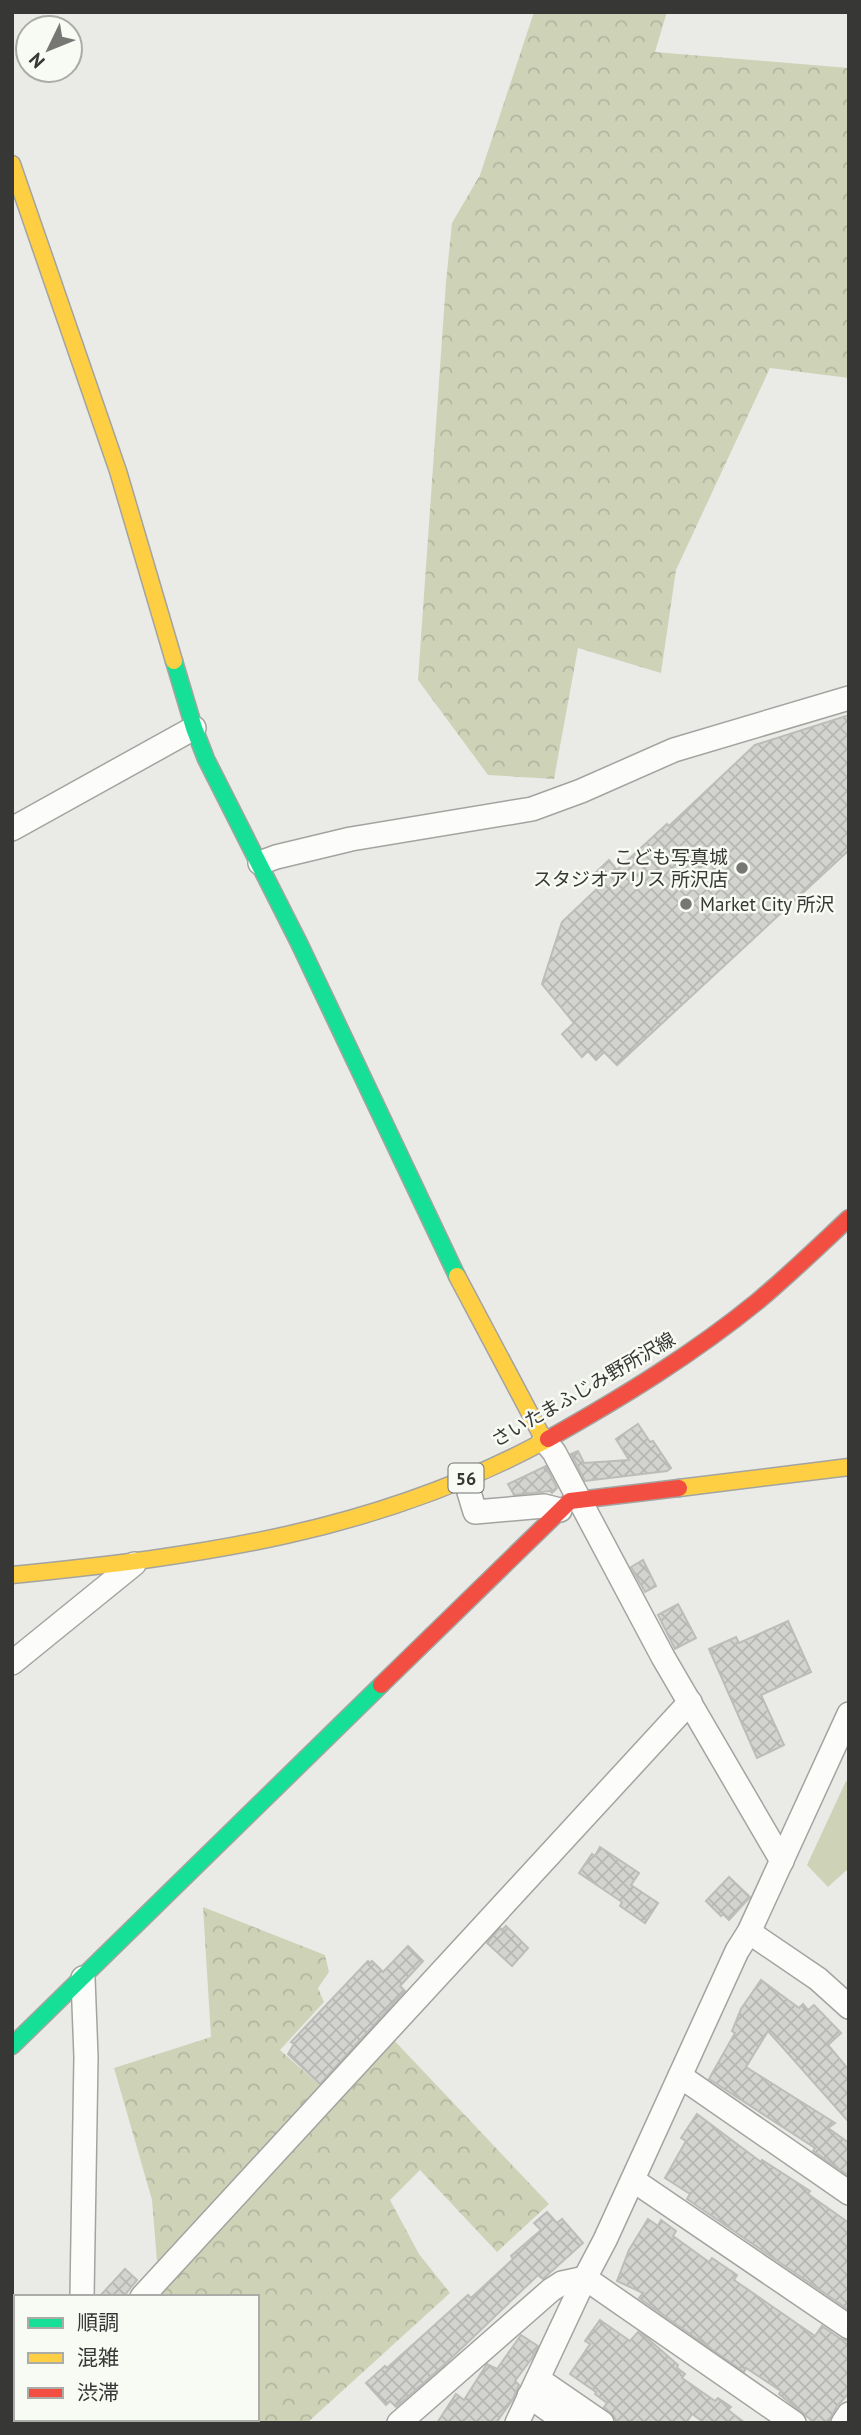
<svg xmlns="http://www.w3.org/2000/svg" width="861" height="2435" viewBox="0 0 861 2435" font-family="'PT Sans','Noto Sans JP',sans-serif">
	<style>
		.green { fill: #ced3b8 }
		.forest { fill: url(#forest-crowns) }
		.building { fill: url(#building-cross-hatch); stroke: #bcbcb9; stroke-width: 2 }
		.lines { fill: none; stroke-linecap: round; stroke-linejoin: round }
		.street-casing { stroke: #a3a4a1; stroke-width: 26 }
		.fast-casing { stroke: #a3a4a1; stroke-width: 19 }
		.slow-casing { stroke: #a3a4a1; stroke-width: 19 }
		.jam-casing { stroke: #a3a4a1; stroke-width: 19 }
		.street { stroke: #fcfcfb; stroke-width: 23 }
		.fast { stroke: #16e098; stroke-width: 16 }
		.slow { stroke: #ffcf43; stroke-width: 16 }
		.jam { stroke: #f24e42; stroke-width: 16 }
		.poi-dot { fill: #767774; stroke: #f8faf4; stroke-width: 2.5 }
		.labels { text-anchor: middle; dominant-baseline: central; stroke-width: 5; stroke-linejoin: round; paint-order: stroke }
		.shield { fill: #f8faf4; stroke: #71726f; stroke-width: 2 }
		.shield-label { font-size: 18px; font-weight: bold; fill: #373836 }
		.poi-label { font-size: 19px; fill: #373836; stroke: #f8faf4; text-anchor: end }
		.street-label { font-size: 19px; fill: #373836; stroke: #f8faf4 }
	</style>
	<defs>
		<pattern id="forest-crowns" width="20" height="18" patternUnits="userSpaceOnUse" patternTransform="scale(1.75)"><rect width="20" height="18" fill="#ced3b8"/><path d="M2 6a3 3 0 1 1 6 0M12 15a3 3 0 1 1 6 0" fill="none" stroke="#b2b69f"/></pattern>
		<pattern id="building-cross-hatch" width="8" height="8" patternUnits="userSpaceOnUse" patternTransform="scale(1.75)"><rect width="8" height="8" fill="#d3d3d0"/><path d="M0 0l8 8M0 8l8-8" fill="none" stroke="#b6b6b3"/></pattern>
	</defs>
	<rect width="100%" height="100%" fill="#eaebe7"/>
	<polygon class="green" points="846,1781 849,1784 849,1868 828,1887 807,1865"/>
	<g class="forest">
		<polygon points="534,12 667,12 655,52 849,68 849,378 770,368 676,570 661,673 578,648 554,779 488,775 418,680 446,282 452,223 480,175"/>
		<polygon points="203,1907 325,1955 329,1972 318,1988 324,2002 280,2050 333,2097 390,2036 549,2204 497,2252 420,2170 390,2200 419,2254 450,2293 307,2423 33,2423 36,2419 257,2419 257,2297 149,2297 159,2286 152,2200 114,2068 211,2037"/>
	</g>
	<g class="building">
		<polygon points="849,715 849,850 617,1065 604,1052 596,1060 588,1051 582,1057 562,1034 574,1023 542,984 562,922 601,885 592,876 609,860 617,870 667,824 669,826 755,745"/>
		<polygon points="638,1424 650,1442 653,1441 671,1468 667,1471 585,1481 571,1454 578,1451 584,1463 629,1460 616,1439"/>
		<polygon points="546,1466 557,1488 552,1493 550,1491 514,1495 508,1484"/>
		<polygon points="643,1560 656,1586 645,1592 631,1567"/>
		<polygon points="678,1604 696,1638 675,1649 658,1615"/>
		<polygon points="788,1621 811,1672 761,1695 784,1745 757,1758 709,1649 736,1637 739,1643"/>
		<polygon points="600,1847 639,1873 631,1885 658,1903 645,1923 620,1906 622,1902 579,1873 592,1854 595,1856"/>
		<polygon points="729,1877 750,1897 729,1920 723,1914 721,1916 706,1901"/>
		<polygon points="506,1926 528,1948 512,1966 487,1943 500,1928 502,1930"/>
		<polygon points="408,1946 423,1961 400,1986 405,1991 320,2084 288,2054 294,2044 291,2042 368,1961 370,1963 372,1961 383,1972"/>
		<polygon points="761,1980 799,2008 803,2004 808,2010 814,2005 841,2033 828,2045 849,2070 849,2122 768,2031 746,2067 835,2123 828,2128 849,2143 849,2176 813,2151 815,2148 709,2079 735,2033 732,2031 741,2009"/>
		<polygon points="697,2114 761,2162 762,2160 810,2191 808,2194 849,2223 849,2310 687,2199 690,2194 665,2178 686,2141 681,2138"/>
		<polygon points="547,2212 557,2223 562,2219 583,2243 543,2279 538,2275 443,2366 396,2407 390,2401 386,2405 366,2383 385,2366 387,2368 468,2295 471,2298 513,2259 511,2256 541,2230 534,2223"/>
		<polygon points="648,2219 658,2226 661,2220 676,2231 673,2236 709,2262 712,2258 737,2275 734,2280 815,2336 822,2326 841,2339 849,2341 849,2393 837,2406 828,2423 815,2423 779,2394 781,2391 746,2368 744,2372 639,2298 643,2293 617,2281 629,2250"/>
		<polygon points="125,2269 137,2280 123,2297 99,2297"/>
		<polygon points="600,2320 630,2341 638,2332 646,2337 678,2365 677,2368 685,2374 682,2378 715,2401 718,2398 731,2407 728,2410 745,2423 701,2423 702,2421 692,2414 686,2423 617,2423 614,2416 604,2407 607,2403 595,2394 596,2392 570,2374 590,2344 585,2341"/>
		<polygon points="521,2335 538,2346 532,2358 515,2381 519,2385 513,2399 496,2423 437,2423 456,2394 464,2400 487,2364 497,2369"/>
	</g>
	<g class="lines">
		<g class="street-casing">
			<g id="street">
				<polyline points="12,829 194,728"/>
				<polyline points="260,863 276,857 351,839 532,809 581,791 674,750 849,698"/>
				<polyline points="544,1440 554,1452 663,1657 782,1861"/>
				<polyline points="465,1479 475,1512 544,1506 560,1510"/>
				<polyline points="12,1663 134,1564"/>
				<polyline points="749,1932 818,1979 849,2007"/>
				<polyline points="680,2076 849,2193"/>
				<polyline points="633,2180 849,2327"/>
				<polyline points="82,2297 86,2057 83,1978"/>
				<polyline points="142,2297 690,1702"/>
				<polyline points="538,2379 602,2423"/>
				<polyline points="529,2396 567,2423"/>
				<polyline points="26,2423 29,2419"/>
				<polyline points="399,2423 551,2290 562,2283 585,2278 794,2423"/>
				<polyline points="517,2423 585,2278 605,2240 737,1951 749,1932 849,1714"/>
				<polyline points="843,2423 849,2414"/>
			</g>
		</g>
		<g class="fast-casing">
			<g id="fast">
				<polyline points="174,661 194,728 206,759 299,943 457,1276"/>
				<polyline points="12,2046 381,1685"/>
			</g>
		</g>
		<g class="slow-casing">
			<g id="slow">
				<polyline points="12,164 118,471 174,661"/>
				<polyline points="457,1276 544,1440"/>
				<polyline points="679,1488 849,1467"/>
				<path d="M12,1575C202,1556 378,1532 548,1439"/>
			</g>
		</g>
		<g class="jam-casing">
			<g id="jam">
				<path d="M548,1439C621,1398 693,1354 758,1301C789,1275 819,1246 849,1218"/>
				<polyline points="381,1685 570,1501 679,1488"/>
			</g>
		</g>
		<use href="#street" class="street"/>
		<use href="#fast" class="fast"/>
		<use href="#slow" class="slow"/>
		<use href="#jam" class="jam"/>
	</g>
	<g class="poi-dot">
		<circle cx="742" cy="868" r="7"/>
		<circle cx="686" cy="904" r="7"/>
	</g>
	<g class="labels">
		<rect class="shield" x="448.5" y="1463.5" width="35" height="29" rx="5"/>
		<g class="shield-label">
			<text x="466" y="1478">56</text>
		</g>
		<g class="poi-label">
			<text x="728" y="857">こども写真城<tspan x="728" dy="22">スタジオアリス 所沢店</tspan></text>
			<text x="700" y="904" text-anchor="start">Market City 所沢</text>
		</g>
		<g class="street-label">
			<text transform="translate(583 1389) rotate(-30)">さいたまふじみ野所沢線</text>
		</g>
	</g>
	<rect width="861" height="2435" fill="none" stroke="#373836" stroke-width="28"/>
	<rect x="14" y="2295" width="245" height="126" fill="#f8faf4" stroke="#abaca8" stroke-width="2"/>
	<rect x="28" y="2318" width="35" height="10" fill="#16e098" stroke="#abaca8" stroke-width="2"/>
	<text x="77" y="2330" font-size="21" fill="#373836">順調</text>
	<rect x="28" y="2353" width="35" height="10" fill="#ffcf43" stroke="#abaca8" stroke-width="2"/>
	<text x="77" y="2365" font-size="21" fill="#373836">混雑</text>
	<rect x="28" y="2388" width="35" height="10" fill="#f24e42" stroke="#abaca8" stroke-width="2"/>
	<text x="77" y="2400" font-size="21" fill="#373836">渋滞</text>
	<g transform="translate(49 49) rotate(227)"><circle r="33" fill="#f8faf4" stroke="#abaca8" stroke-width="2"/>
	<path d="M0-5L12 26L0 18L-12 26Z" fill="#767774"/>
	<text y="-10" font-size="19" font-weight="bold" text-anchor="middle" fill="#373836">N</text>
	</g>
</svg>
